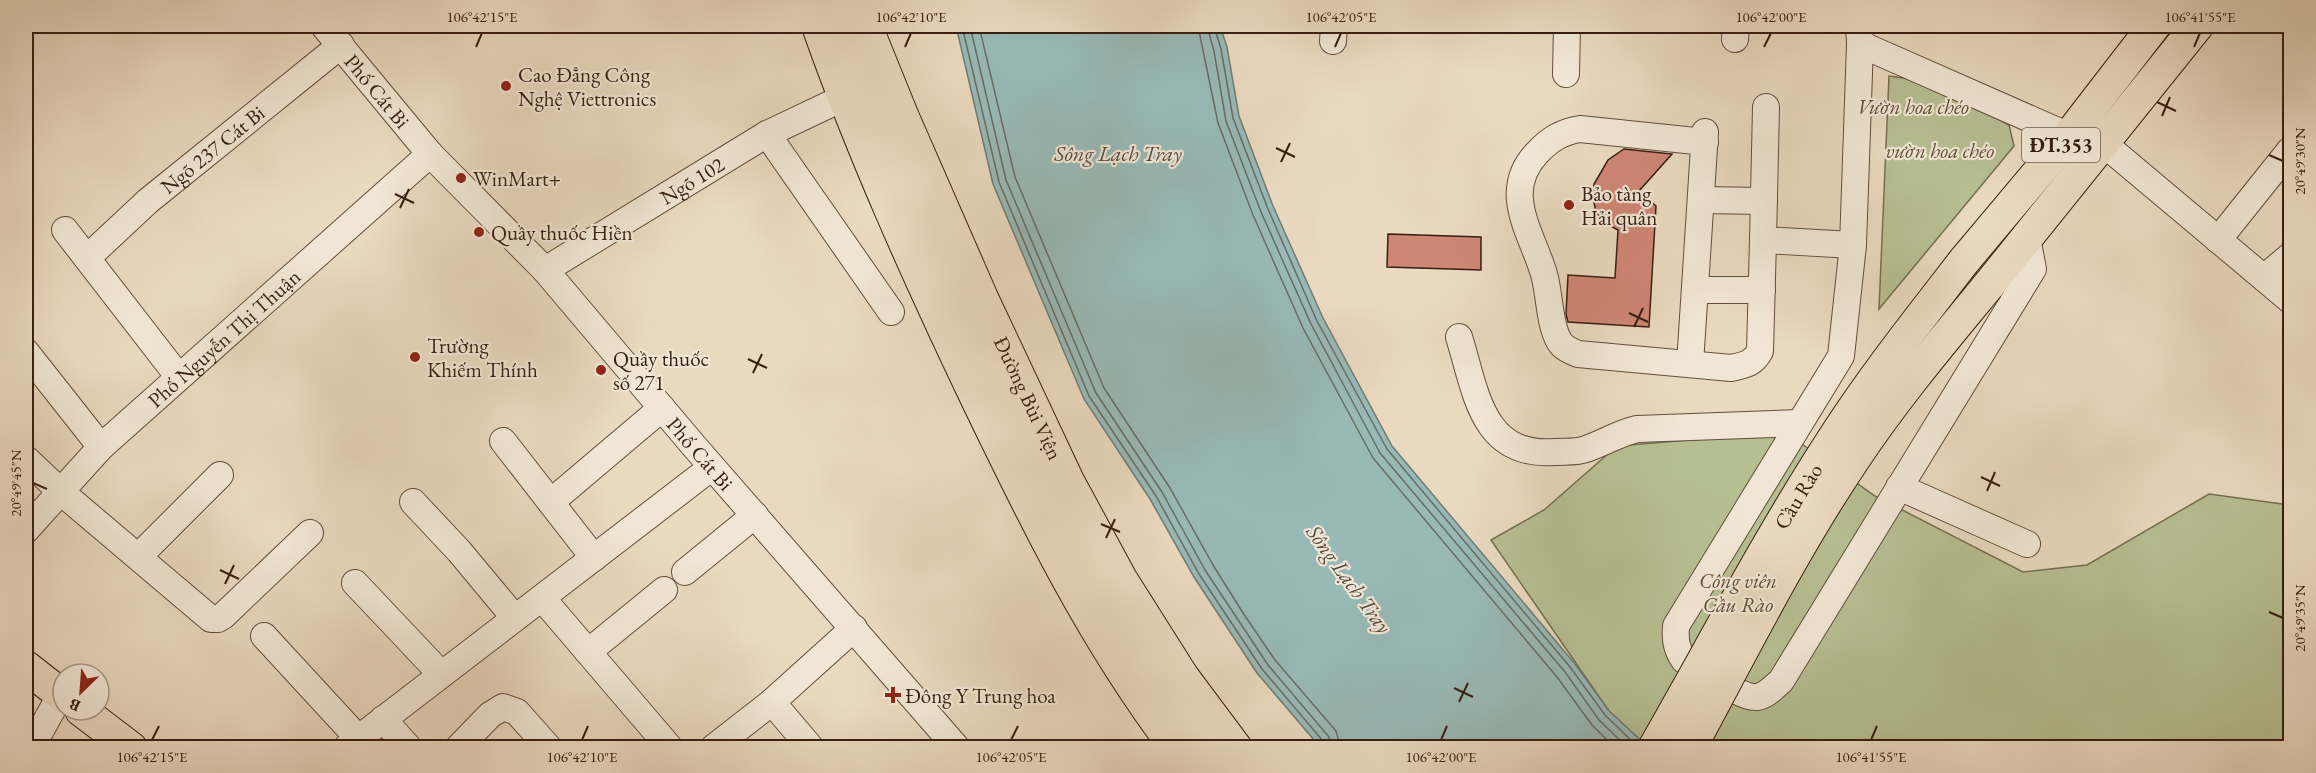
<svg xmlns="http://www.w3.org/2000/svg" width="2316" height="773" viewBox="0 0 2316 773" font-family="'EB Garamond',serif">
	<style>
		.green { fill: #b6bf92; stroke: #766e52; stroke-width: 1.5 }
		.water { fill: #98b9b6; stroke: #717b74; stroke-width: 1.5 }
		.lines { fill: none; stroke-linecap: round; stroke-linejoin: round }
		.shore { stroke: #686c64; stroke-width: 1.5 }
		.building { fill: #cf8675; stroke: #371e11; stroke-width: 1.5 }
		.minor-casing { stroke: #644d3c; stroke-width: 28 }
		.major-casing { stroke: #371e11; stroke-width: 34 }
		.minor { stroke: #f1e6d5; stroke-width: 26 }
		.major { stroke: #e9d9bf; stroke-width: 32 }
		.major-bridge-casing { stroke: #371e11; stroke-width: 34; stroke-linecap: butt }
		.major-bridge { stroke: #e9d9bf; stroke-width: 32 }
		.ticks { fill: none; stroke: #371e11; stroke-width: 2 }
		.poi-dot { fill: #8f2418; stroke: #f1e6d5; stroke-width: 2 }
		.labels { text-anchor: middle; dominant-baseline: central; stroke-width: 4.5; stroke-linejoin: round; paint-order: stroke }
		.shield { fill: #f1e6d5; stroke: #6f5a4c; stroke-width: 1.5 }
		.shield-label { font-size: 20px; font-weight: bold; fill: #371e11 }
		.poi-label { font-size: 21px; fill: #371e11; stroke: #f1e6d5; text-anchor: start }
		.street-label { font-size: 21px; fill: #371e11; stroke: #f1e6d5 }
		.park-label { font-size: 21px; font-style: italic; fill: #5d4e38; stroke: #f1e6d5 }
		.water-label { font-size: 22px; font-style: italic; fill: #544c43; stroke: #f1e6d5 }
		.neatline { fill: none; stroke: #371e11; stroke-width: 2 }
		.ticks-label { font-size: 15px; text-anchor: middle; fill: #371e11 }
	</style>
	<rect width="100%" height="100%" fill="#e9d9bf"/>
	<filter id="stains"><feTurbulence type="fractalNoise" baseFrequency=".00333" numOctaves="4"/><feColorMatrix values="0 0 0 0 .2 0 0 0 0 .09 0 0 0 0 .02 0 0 0 .5 -.17"/></filter>
	<radialGradient id="worn" r=".72"><stop offset=".6" stop-color="#630" stop-opacity="0"/><stop offset="1" stop-color="#630" stop-opacity=".3"/></radialGradient>
	<g class="green">
		<polygon points="1889,76 1931,82 2009,125 2014,146 1879,309"/>
		<polygon points="1785,432 1875,496 2023,572 2087,565 2209,494 2290,505 2290,747 1648,747 1609,711 1491,540 1544,510 1617,446"/>
	</g>
	<polygon class="water" points="956,26 1220,26 1227,47 1239,116 1273,206 1323,318 1392,446 1575,664 1609,711 1648,747 1320,747 1257,673 1194,577 1150,499 1084,399 993,184"/>
	<g class="lines">
		<g class="shore">
			<polyline points="962,26 999,182 1089,396 1156,496 1199,574 1262,669 1323,741 1324,748"/>
			<polyline points="970,26 1006,180 1096,393 1162,492 1205,570 1268,665 1329,737 1332,748"/>
			<polyline points="979,26 1015,177 1104,388 1170,488 1213,565 1243,613 1275,660 1336,731 1341,748"/>
			<polyline points="1198,26 1218,123 1253,215 1303,328 1373,458 1557,677 1592,725 1615,748"/>
			<polyline points="1207,26 1214,51 1226,121 1261,212 1311,324 1380,453 1565,672 1599,720 1628,748"/>
			<polyline points="1214,26 1221,49 1233,118 1268,209 1317,321 1387,449 1570,667 1605,715 1637,746"/>
		</g>
	</g>
	<g class="building">
		<polygon points="1624,149 1672,154 1639,191 1656,206 1649,327 1568,322 1566,314 1568,275 1615,278 1618,230 1603,222 1596,212 1593,198 1594,184 1608,160"/>
		<polygon points="1388,234 1481,237 1481,270 1387,267"/>
	</g>
	<g class="lines">
		<g class="minor-casing">
			<g id="minor">
				<path id="s1" d="M324,26L430,154L545,270L694,446L957,748"/>
				<polyline points="1859,26 1860,44 2069,136"/>
				<polyline points="1735,39 1736,26"/>
				<polyline points="1333,41 1334,26"/>
				<path d="M1860,44L1853,245L1841,356L1676,626C1675,639 1676,649 1684,660C1699,668 1741,699 1757,697C1766,696 1774,687 1781,681L2033,269L2027,238"/>
				<polyline points="1566,74 1567,26"/>
				<polyline points="1766,107 1763,240 1853,245"/>
				<polyline points="767,134 891,312"/>
				<path d="M1705,142L1580,129C1562,132 1550,139 1537,153C1500,192 1532,233 1544,274C1550,294 1549,330 1562,345C1566,349 1573,352 1578,354L1731,368C1745,365 1753,364 1760,351L1763,240"/>
				<polyline points="2103,143 2290,300"/>
				<polyline points="1701,200 1764,201"/>
				<polyline points="65,230 178,376"/>
				<polyline points="2218,240 2290,150"/>
				<path id="s2" d="M87,258L148,201L341,45"/>
				<path id="s3" d="M545,270L767,134L843,98"/>
				<polyline points="2264,278 2290,256"/>
				<polyline points="1695,290 1762,290"/>
				<path d="M1459,337C1476,391 1481,457 1554,452C1564,451 1576,453 1586,449C1604,443 1619,433 1637,429L1800,423"/>
				<polyline points="26,352 101,447"/>
				<polyline points="1690,364 1705,132"/>
				<polyline points="503,441 594,558"/>
				<polyline points="26,459 61,492 211,619 218,619 223,616 310,533"/>
				<polyline points="1899,487 2027,544"/>
				<polyline points="413,502 459,551 514,617"/>
				<polyline points="551,502 662,408"/>
				<path id="s4" d="M26,530L101,447L430,154"/>
				<polyline points="139,556 220,475"/>
				<polyline points="685,572 755,515"/>
				<polyline points="355,583 441,674"/>
				<polyline points="542,598 670,748"/>
				<polyline points="264,636 358,738"/>
				<polyline points="588,652 664,590"/>
				<polyline points="772,702 811,748"/>
				<polyline points="383,719 409,748"/>
				<polyline points="31,748 61,694"/>
				<polyline points="346,748 712,467"/>
				<polyline points="458,748 490,715 503,707 517,712 549,748"/>
				<polyline points="713,748 772,702 854,628"/>
			</g>
		</g>
		<g class="major-casing">
			<g id="major">
				<path d="M818,26C862,151 917,273 974,393C1033,516 1093,639 1176,748"/>
				<path d="M841,26C871,117 913,205 953,293C1026,453 1099,606 1205,748"/>
				<path id="s5" d="M866,26L902,115L982,298L1068,481L1121,579L1183,677L1236,748"/>
				<polyline points="1964,261 2069,136 2154,26"/>
				<polyline points="1988,286 2197,26"/>
				<polyline points="26,667 63,696"/>
				<polyline points="81,710 131,748"/>
			</g>
		</g>
		<use href="#minor" class="minor"/>
		<use href="#major" class="major"/>
		<g class="major-bridge-casing">
			<g id="major-bridge">
				<path id="s6" d="M1654,748C1714,643 1771,534 1837,433C1876,373 1920,318 1964,261"/>
				<path d="M1690,748C1742,652 1791,553 1852,462C1893,400 1941,343 1988,286"/>
			</g>
		</g>
		<use href="#major-bridge" class="major-bridge"/>
	</g>
	<path class="ticks" d="M476,47L482,33M905,47L911,33M1335,47L1341,33M1764,47L1771,33M2194,47L2200,33M2157,102L2176,111M2162,116L2170,97M1276,148L1295,157M2269,155L2283,161M1281,162L1290,143M395,194L414,203M400,208L409,189M1629,313L1648,322M1634,327L1643,308M748,359L767,368M753,373L762,354M1981,477L2000,486M33,483L47,489M1987,491L1995,472M1101,524L1120,532M1106,538L1115,519M220,570L239,579M225,584L234,565M2269,612L2283,618M1454,688L1473,697M1459,702L1468,683M152,740L159,726M582,740L588,726M1011,740L1018,726M1441,740L1447,726M1871,740L1877,726"/>
	<g class="poi-dot">
		<circle cx="506" cy="86" r="6"/>
		<circle cx="461" cy="178" r="6"/>
		<circle cx="1569" cy="205" r="6"/>
		<circle cx="479" cy="232" r="6"/>
		<circle cx="415" cy="357" r="6"/>
		<circle cx="601" cy="370" r="6"/>
		<path d="M890 686h6v6h6v6h-6v6h-6v-6h-6v-6h6z"/>
	</g>
	<g class="labels">
		<rect class="shield" x="2022" y="128" width="78" height="34" rx="4.5"/>
		<g class="shield-label">
			<text x="2061" y="145">ĐT.353</text>
		</g>
		<g class="poi-label">
			<text x="518" y="74">Cao Đẳng Công<tspan x="518" dy="24">Nghệ Viettronics</tspan></text>
			<text x="473" y="178">WinMart+</text>
			<text x="1581" y="193">Bảo tàng<tspan x="1581" dy="24">Hải quân</tspan></text>
			<text x="491" y="232">Quầy thuốc Hiền</text>
			<text x="427" y="345">Trường<tspan x="427" dy="24">Khiếm Thính</tspan></text>
			<text x="613" y="358">Quầy thuốc<tspan x="613" dy="24">số 271</tspan></text>
			<text x="905" y="695">Đông Y Trung hoa</text>
		</g>
		<g class="street-label">
			<text stroke="none"><textPath href="#s1" startOffset="84">Phố Cát Bi</textPath></text>
			<text stroke="none"><textPath href="#s2" startOffset="166">Ngõ 237 Cát Bi</textPath></text>
			<text stroke="none"><textPath href="#s3" startOffset="172">Ngõ 102</textPath></text>
			<text stroke="none"><textPath href="#s4" startOffset="276">Phố Nguyễn Thị Thuận</textPath></text>
			<text stroke="none"><textPath href="#s5" startOffset="406">Đường Bùi Viện</textPath></text>
			<text stroke="none"><textPath href="#s1" startOffset="570">Phố Cát Bi</textPath></text>
			<text stroke="none"><textPath href="#s6" startOffset="290">Cầu Rào</textPath></text>
		</g>
		<g class="park-label">
			<text x="1913" y="106">Vườn hoa chéo</text>
			<text x="1940" y="150">vườn hoa chéo</text>
			<text x="1738" y="580">Công viên<tspan x="1738" dy="24">Cầu Rào</tspan></text>
		</g>
		<g class="water-label">
			<text x="1118" y="153">Sông Lạch Tray</text>
			<text transform="translate(1349 579) rotate(54)">Sông Lạch Tray</text>
		</g>
	</g>
	<rect width="2316" height="773" fill="none" stroke="#e9d9bf" stroke-width="66"/>
	<g transform="translate(81 692) rotate(205)"><circle r="28" fill="#f1e6d5" stroke="#a79687" stroke-width="1.5"/>
	<path d="M0-4.5L10 22L0 15L-10 22Z" fill="#8f2418"/>
	<text y="-9" font-size="16" font-weight="bold" text-anchor="middle" fill="#371e11">B</text>
	</g>
	<rect x="33" y="33" width="2250" height="707" class="neatline"/>
	<g class="ticks-label">
		<text x="482" y="22">106°42'15"E</text>
		<text x="911" y="22">106°42'10"E</text>
		<text x="1341" y="22">106°42'05"E</text>
		<text x="1771" y="22">106°42'00"E</text>
		<text x="2200" y="22">106°41'55"E</text>
		<text transform="translate(2300 161) rotate(-90)" y="5">20°49'30"N</text>
		<text transform="translate(16 483) rotate(-90)" y="5">20°49'45"N</text>
		<text transform="translate(2300 618) rotate(-90)" y="5">20°49'35"N</text>
		<text x="152" y="762">106°42'15"E</text>
		<text x="582" y="762">106°42'10"E</text>
		<text x="1011" y="762">106°42'05"E</text>
		<text x="1441" y="762">106°42'00"E</text>
		<text x="1871" y="762">106°41'55"E</text>
	</g>
	<rect width="100%" height="100%" filter="url(#stains)"/>
	<rect width="100%" height="100%" fill="url(#worn)"/>
</svg>
